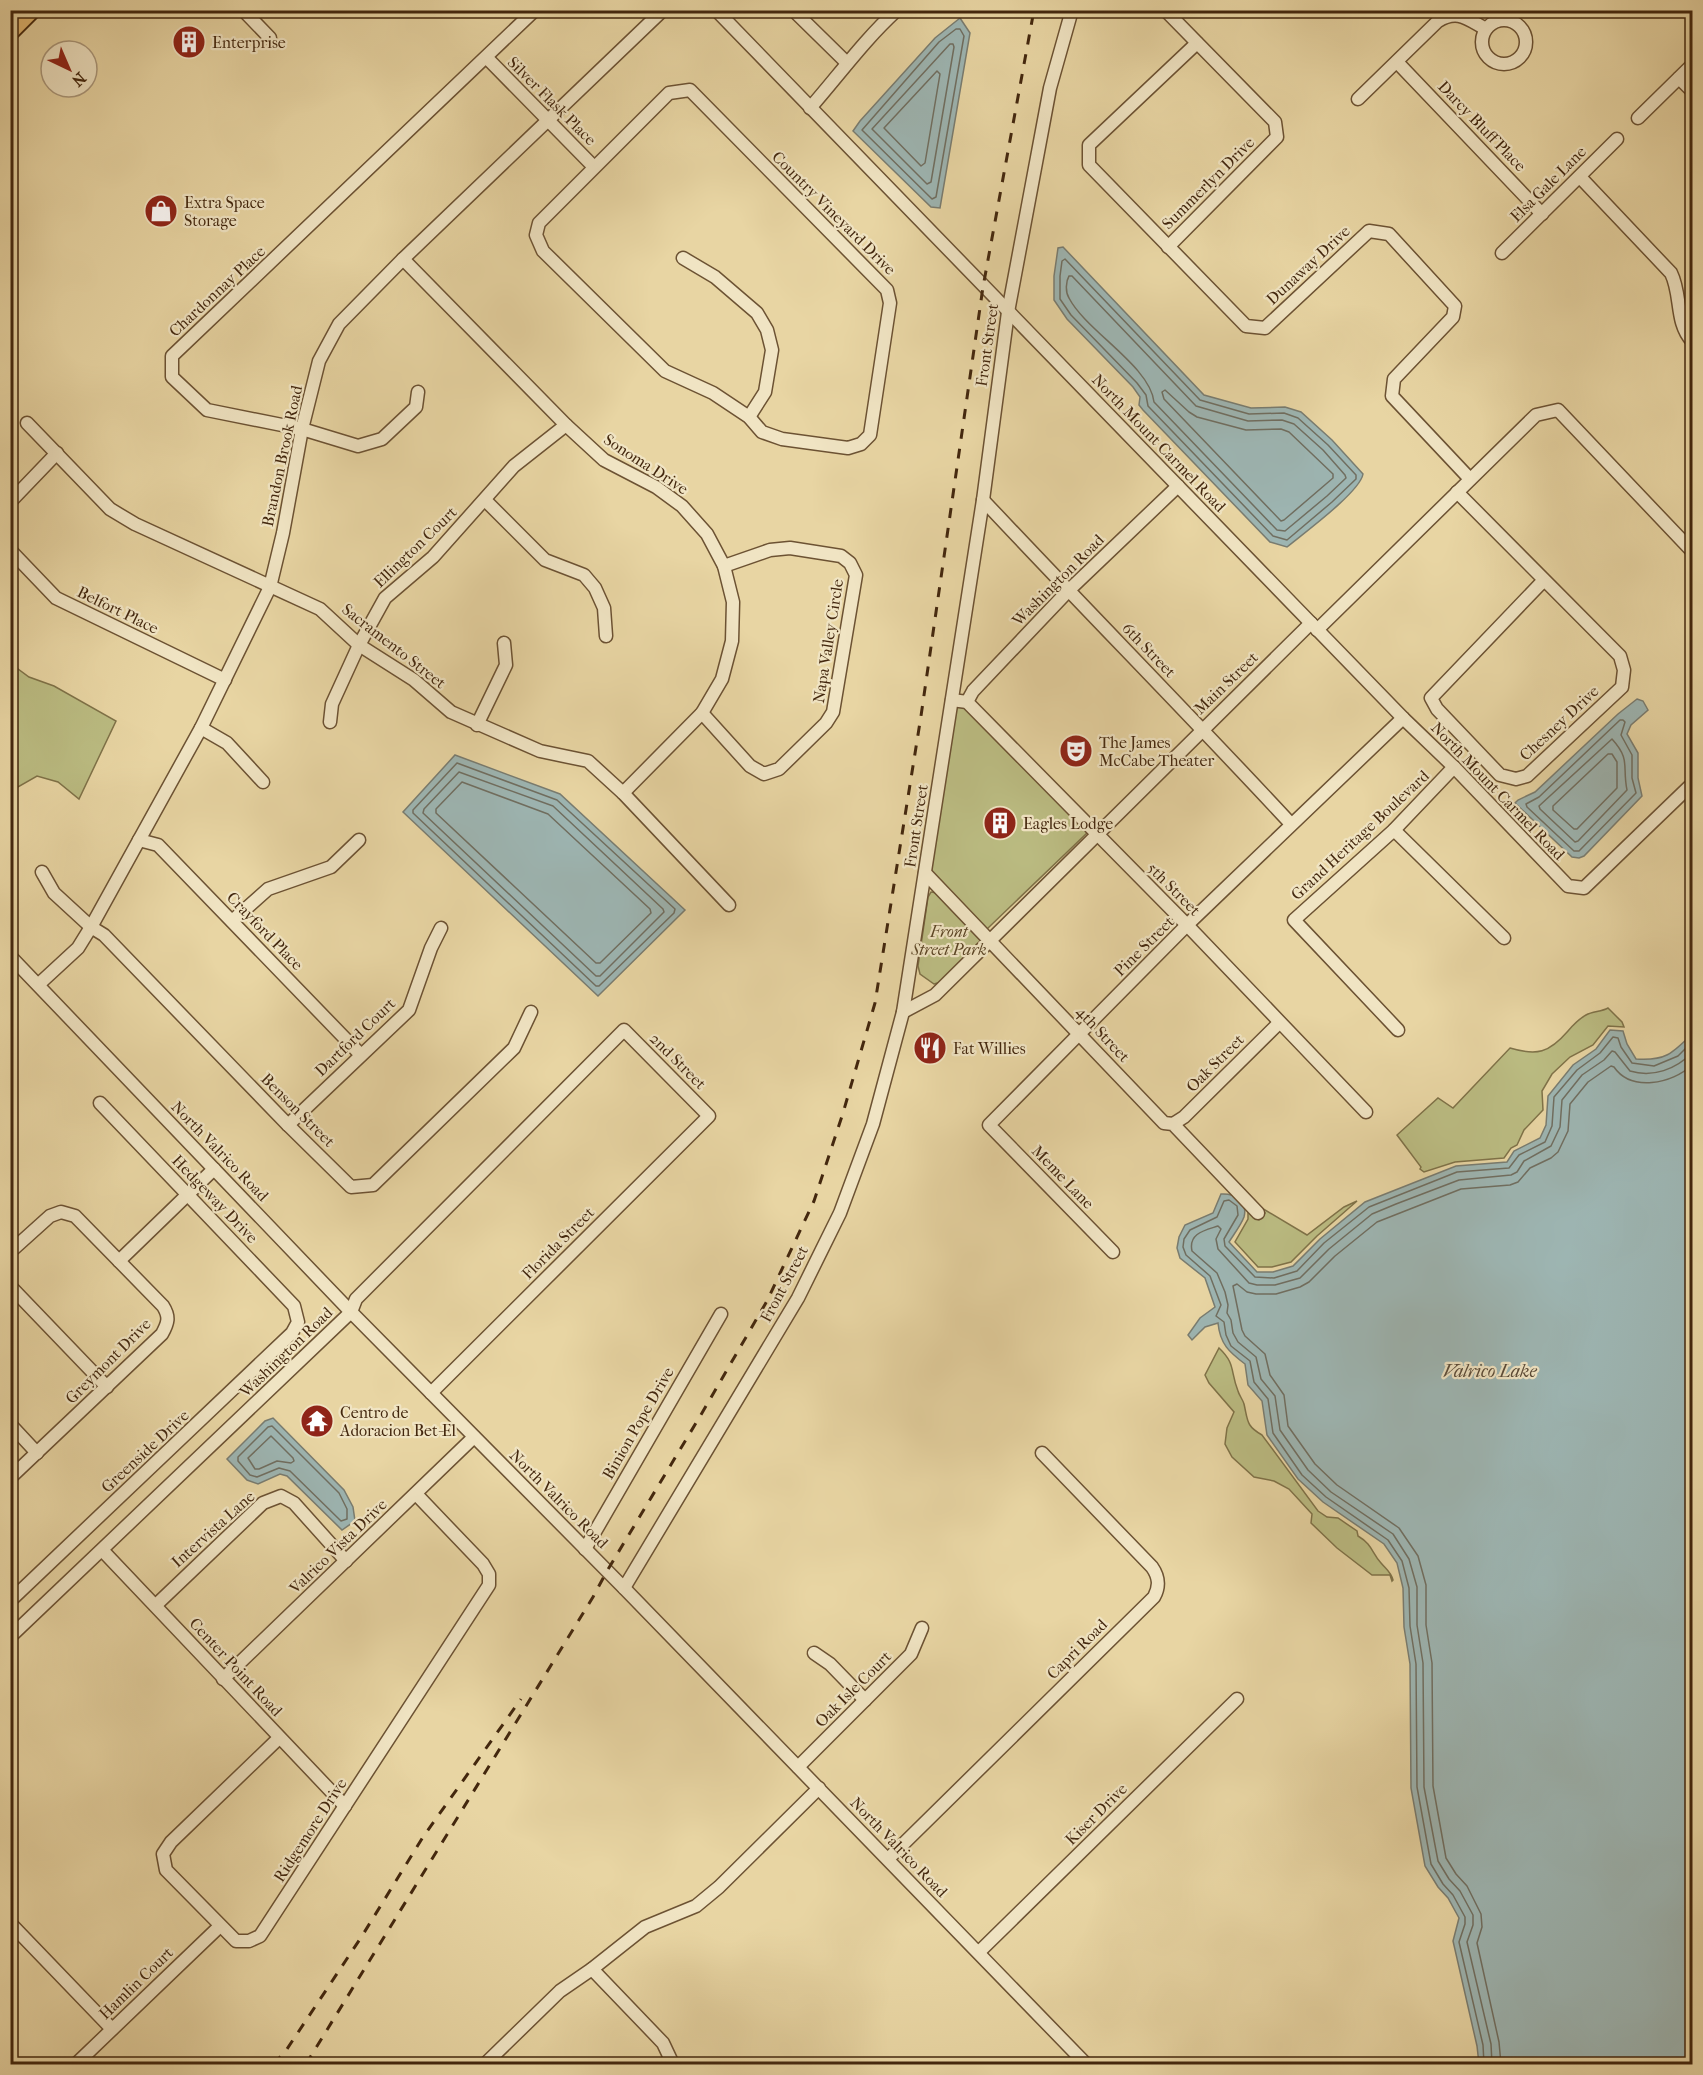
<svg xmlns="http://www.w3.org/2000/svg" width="1703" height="2075" viewBox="0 0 1703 2075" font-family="'IM FELL French Canon',serif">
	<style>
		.green { fill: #bbbc82; stroke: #7f7248; stroke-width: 1.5 }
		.water { fill: #9db5b2; stroke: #797c70; stroke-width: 1.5 }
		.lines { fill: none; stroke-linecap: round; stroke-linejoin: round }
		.shore { stroke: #706e60; stroke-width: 1.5 }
		.minor-casing { stroke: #6c5233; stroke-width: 15 }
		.highway-casing { stroke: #43270e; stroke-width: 20 }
		.minor { stroke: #f0e4c3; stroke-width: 12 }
		.highway { stroke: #e4ba72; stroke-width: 16 }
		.rail { stroke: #43270e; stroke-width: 3; stroke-dasharray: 10 10; stroke-linecap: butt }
		.labels { text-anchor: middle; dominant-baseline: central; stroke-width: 4.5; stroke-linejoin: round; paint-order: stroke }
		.poi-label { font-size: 16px; fill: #43270e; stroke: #f0e4c3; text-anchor: start }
		.street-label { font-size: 16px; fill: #43270e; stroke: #f0e4c3 }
		.park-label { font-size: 16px; font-style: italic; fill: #5b4525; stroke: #f0e4c3 }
		.water-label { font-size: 18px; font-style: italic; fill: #5a4a37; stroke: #f0e4c3 }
	</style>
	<rect width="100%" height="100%" fill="#e8d5a3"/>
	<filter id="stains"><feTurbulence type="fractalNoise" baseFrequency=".00333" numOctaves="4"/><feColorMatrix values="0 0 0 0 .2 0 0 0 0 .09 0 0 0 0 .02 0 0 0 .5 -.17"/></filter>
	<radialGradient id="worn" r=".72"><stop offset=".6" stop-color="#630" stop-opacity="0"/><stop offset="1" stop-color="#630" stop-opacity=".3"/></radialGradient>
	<g class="green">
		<polygon points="10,663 29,677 54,686 116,721 79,799 58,782 37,776 11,791"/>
		<polygon points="957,705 969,710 1088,832 987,929 931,872"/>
		<path d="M931,892L937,893L981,940C976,953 948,982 934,984L920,974L918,966L928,897Z"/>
		<path d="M1608,1008L1622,1022L1624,1027L1608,1026L1593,1045L1570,1057L1552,1074L1542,1091L1543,1110L1524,1130L1517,1145L1511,1148L1504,1158L1455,1162L1424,1172L1420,1169L1421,1167L1397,1135L1438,1098L1453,1108L1510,1048C1537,1056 1549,1053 1568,1031C1573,1025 1579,1019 1586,1015C1593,1011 1601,1012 1608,1008Z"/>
		<polygon points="1357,1201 1317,1236 1291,1262 1272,1267 1258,1267 1235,1242 1248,1219 1248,1209 1259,1220 1265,1213 1260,1207 1307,1235 1344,1207"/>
		<path d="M1219,1348C1236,1364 1230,1371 1238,1391C1239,1395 1243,1400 1244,1404C1248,1421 1246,1426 1262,1435L1318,1511L1327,1517L1338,1518L1357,1531L1358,1536C1373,1545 1371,1552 1381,1563C1387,1570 1391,1572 1393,1580L1392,1581L1390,1575H1372L1337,1548L1311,1523L1312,1514L1289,1489L1274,1481L1254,1477L1232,1457L1225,1444L1227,1428L1234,1412L1209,1383L1205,1375Z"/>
	</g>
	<g class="water">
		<polygon points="960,18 970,33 940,208 931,207 853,131 860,121 935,38"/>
		<path d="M1063,247L1204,395L1251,408L1285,407L1301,412L1332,440L1363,474C1360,492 1304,533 1287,547L1270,542L1143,410L1139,405L1140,397L1133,387L1067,319L1054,300V276L1058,248Z"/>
		<polygon points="1637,699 1643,701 1648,710 1631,725 1627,734 1638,753 1638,778 1642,796 1584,856 1579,858 1572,857 1515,803 1518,800 1535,792 1618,714"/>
		<polygon points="455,755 560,794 685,910 598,996 403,812"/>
		<path d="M1610,1030L1623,1031L1627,1044L1636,1059C1665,1061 1672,1054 1692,1034V2064H1479L1477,2046L1453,1941L1459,1918L1448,1898L1438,1887L1425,1866L1411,1788L1410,1664L1404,1627L1403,1588L1397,1563L1384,1544L1323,1502L1298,1479L1267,1435L1262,1401L1248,1385L1245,1364C1229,1352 1220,1344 1218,1323L1205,1327L1192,1340L1188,1335L1200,1318L1215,1307L1205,1278L1180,1258L1177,1248L1179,1237L1185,1225L1213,1213L1221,1194C1235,1193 1248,1202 1244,1217C1241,1225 1234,1234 1229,1242L1257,1272H1273L1293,1266L1320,1239L1365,1202L1456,1166L1507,1162L1514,1151L1540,1138L1546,1125L1548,1096L1573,1065L1596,1049Z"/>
		<polygon points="273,1418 344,1490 353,1507 355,1521 342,1530 287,1476 280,1474 258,1484 247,1480 227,1459 265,1421"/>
	</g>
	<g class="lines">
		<g class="shore">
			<polygon points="956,29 960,29 964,36 936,197 932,199 862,130 939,42"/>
			<polygon points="950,44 953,44 954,47 931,182 927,184 872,129"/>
			<polygon points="937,71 940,74 925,163 921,166 884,128"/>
			<polygon points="1065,259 1200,400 1249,414 1284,413 1298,418 1328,445 1356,475 1356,479 1332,502 1287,540 1273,536 1148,406 1146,395 1137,383 1071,315 1060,299 1060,276 1062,261"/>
			<path d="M1069,276H1072L1196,406L1248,421L1282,420L1294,424L1323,450L1345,475L1346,478L1327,496L1285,531L1277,530L1154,402C1150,366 1086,331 1069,298C1065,292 1066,281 1069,276Z"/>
			<polygon points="1165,390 1189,412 1197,417 1246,430 1281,429 1289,432 1333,474 1333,478 1284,520 1281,521 1164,399 1162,392"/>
			<polygon points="1620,720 1623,720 1625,722 1621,735 1632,755 1632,778 1636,793 1579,851 1574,851 1527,807 1526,804 1539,797"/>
			<path d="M1612,739C1631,760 1622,766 1627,790L1578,841L1575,842L1540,809L1539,806Z"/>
			<polygon points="1608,754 1612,754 1617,762 1617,788 1577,829 1574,829 1553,810 1553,806"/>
			<polygon points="457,763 557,800 675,909 674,913 599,986 596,986 413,813 413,810"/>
			<polygon points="459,772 553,806 663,909 664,912 600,976 596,976 423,813 424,809"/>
			<polygon points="462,782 548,814 650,909 651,913 600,963 596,963 436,813 436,809"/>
			<polygon points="272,1426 339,1493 347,1509 347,1519 341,1521 290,1471 279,1468 257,1477 250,1475 238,1461 238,1457 268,1427"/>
			<polygon points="271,1436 293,1458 294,1461 291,1463 277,1461 259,1469 255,1469 248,1458"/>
			<polyline points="1484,2064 1483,2045 1459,1942 1465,1924 1465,1917 1453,1895 1443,1884 1431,1864 1417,1787 1416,1664 1410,1626 1409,1588 1402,1561 1388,1540 1326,1497 1302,1475 1273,1433 1268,1399 1254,1382 1250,1361 1231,1346 1226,1335 1224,1322 1216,1316 1221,1305 1210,1276 1186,1255 1183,1247 1184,1239 1190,1230 1217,1217 1224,1201 1229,1200 1237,1206 1238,1215 1224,1239 1225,1246 1255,1277 1274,1278 1297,1271 1324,1243 1369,1207 1457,1172 1509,1168 1519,1155 1545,1142 1552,1126 1554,1097 1577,1070 1600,1053 1613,1037 1618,1038 1621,1047 1632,1063 1654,1066 1678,1056 1692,1042"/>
			<path d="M1492,2064L1491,2044L1467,1942L1473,1925V1915L1460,1891L1449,1879L1438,1861L1424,1787L1423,1663L1417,1625V1587L1409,1559L1393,1534L1331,1492L1308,1470L1280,1430L1275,1396L1261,1379L1256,1357L1238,1342L1233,1333L1231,1320L1227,1313L1228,1305L1225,1292L1217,1273L1192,1251C1188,1233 1206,1230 1218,1226L1221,1229L1216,1239L1218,1249L1249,1283L1257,1285H1275L1300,1278L1329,1249L1372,1214L1396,1204L1459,1180L1511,1175L1517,1172L1524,1161L1551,1146L1560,1127L1562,1100L1582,1075L1604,1060L1612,1051L1615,1052L1630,1071C1653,1078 1676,1069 1692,1053"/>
			<path d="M1501,2064L1499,2042L1477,1943L1482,1927L1481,1914L1467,1886L1456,1874L1446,1858L1433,1786L1432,1663L1426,1625V1585L1418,1556L1399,1528L1337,1485L1315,1464L1288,1426L1284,1395L1270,1375L1265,1354L1245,1336L1242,1330L1233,1286L1237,1284L1247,1292L1256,1294H1276L1300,1287L1309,1282L1335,1256L1377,1222L1461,1189L1510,1185L1518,1182L1530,1168L1551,1158L1558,1152L1568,1131L1570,1104L1588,1082L1611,1066L1614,1067C1631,1092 1672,1084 1692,1065"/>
		</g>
		<g class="minor-casing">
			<g id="minor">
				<polyline points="243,10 270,38"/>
				<polyline points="716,10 1403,718 1454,767 1568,886 1584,888 1692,784"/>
				<polyline points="793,10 847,63"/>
				<polyline points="1165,10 1275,122 1277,137 1168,247"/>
				<circle cx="1504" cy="42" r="22"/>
				<polyline points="1197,43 1089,145 1089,165 1246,326 1265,328 1369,231 1389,234 1455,306 1453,317 1394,379 1392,396 1470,479"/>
				<polyline points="487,58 594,167"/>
				<polyline points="1397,62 1542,214"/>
				<polyline points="1679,78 1692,91"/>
				<polygon points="690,90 887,290 890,303 870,435 861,444 848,448 782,439 762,432 749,417 713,393 665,371 543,251 536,235 539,223 669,93"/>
				<path d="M1358,99L1438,21C1458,9 1467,19 1486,29"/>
				<path d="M810,108C839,75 864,40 897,10"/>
				<polyline points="1638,118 1692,65"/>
				<path d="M1580,177L1671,273C1682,295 1675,323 1692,341"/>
				<polyline points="1502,253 1617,139"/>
				<polyline points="683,258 715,277 757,313 767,330 772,350 765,392 749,417"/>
				<polyline points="403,259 566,425 604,460 656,487 682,506 707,534 724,566 733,602 732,641 722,679 702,713 623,793"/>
				<polyline points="418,392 416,407 382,439 358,446 302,429 207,410 172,377 172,356 535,10"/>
				<polyline points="27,423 110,509 135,524 320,609 359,645 414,680 451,712 540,751 588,761 623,793 729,905"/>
				<polyline points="1457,492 1620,656 1624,670 1622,687 1527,776 1516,779 1500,775 1437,709 1431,698 1544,580"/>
				<polyline points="485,500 545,560 584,575 595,588 604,608 606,636"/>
				<path d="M983,500C1085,609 1190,715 1291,824"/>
				<polyline points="10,502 57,453"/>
				<polyline points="10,550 56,598 225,680"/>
				<polyline points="1317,630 1536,415 1558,410 1692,551"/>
				<polyline points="952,700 967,702 1187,925 1366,1112"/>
				<polyline points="967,702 973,691 1068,591 1178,486"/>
				<polyline points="702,713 750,766 764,774 779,769 826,723 833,712 856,575 850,563 841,556 790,548 770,550 724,566"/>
				<polyline points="330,722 332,704 359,645 385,598 433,557 514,466 566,425"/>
				<polyline points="477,725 506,665 504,643"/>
				<polyline points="201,728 227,743 263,782"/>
				<polyline points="1394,830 1504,938"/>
				<polyline points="139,840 158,845 361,1055"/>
				<polyline points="42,872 54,893 91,927 104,935 288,1125 351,1187 373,1185 514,1048 531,1012"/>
				<polyline points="925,873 1164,1123 1173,1124 1258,1213"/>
				<polyline points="232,921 268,889 331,867 359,840"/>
				<polyline points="10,956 351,1312 624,1588 1086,2064"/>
				<polyline points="39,984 78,948 91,927 201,728 270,587 283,533 302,429 319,361 339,324 403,259 663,10"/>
				<polyline points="903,1012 935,995 1311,623"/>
				<polyline points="1398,1030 1294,920 1394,830 1454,767"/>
				<polyline points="1173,1124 1184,1117 1279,1023"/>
				<polyline points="288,1125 409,1010 431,948 441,928"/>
				<path d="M10,1252L50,1216L61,1212L75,1216L163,1306C170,1317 168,1323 162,1334L10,1478"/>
				<polyline points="1113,1252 989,1125 1187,925 1403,718"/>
				<polyline points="119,1261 214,1169"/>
				<polyline points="10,1286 107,1387"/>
				<polyline points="10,1424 37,1453"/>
				<polyline points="585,1549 721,1314"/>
				<polyline points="103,1551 345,1806"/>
				<polyline points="624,1588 798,1298 840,1213 873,1124 903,1012 983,500 1008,312 1050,88 1072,10"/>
				<polyline points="10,1601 292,1333 298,1322 294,1306 100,1103"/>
				<polyline points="156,1605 263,1503 281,1496 294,1503 346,1561"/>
				<polyline points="10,1637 351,1312 356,1299 624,1030 709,1116 431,1393"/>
				<polyline points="814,1653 830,1664 865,1700"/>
				<polyline points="223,1679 474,1437"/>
				<polyline points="279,1738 171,1842 163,1854 166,1870 236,1941 249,1941 260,1936 489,1585 489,1574 483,1564 416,1494"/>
				<polyline points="798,1767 911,1654 922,1628"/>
				<path d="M888,1859L1154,1597C1160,1586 1159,1577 1152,1567L1042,1453"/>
				<polyline points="10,1923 112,2029"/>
				<polyline points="979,1952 1237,1699"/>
				<polyline points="592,1969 663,2043 671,2060 670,2064"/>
				<polyline points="76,2064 220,1926"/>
				<polyline points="485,2064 560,1991 592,1969 645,1927 696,1906 719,1887 819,1788"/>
			</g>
		</g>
		<g class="highway-casing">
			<g id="highway">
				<polyline points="10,12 12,10"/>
				<polyline points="10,32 32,10"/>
			</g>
		</g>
		<use href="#minor" class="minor"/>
		<use href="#highway" class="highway"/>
		<g class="rail">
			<polyline points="274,2064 287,2049 362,1936 423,1837 521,1699"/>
			<polyline points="306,2064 593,1597 607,1571 702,1413 767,1301 814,1201 843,1113 875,1003 921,716 983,287 1034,10"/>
		</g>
	</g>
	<defs>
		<g id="building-disc" transform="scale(1.725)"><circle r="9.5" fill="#8f2418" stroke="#f0e4c3"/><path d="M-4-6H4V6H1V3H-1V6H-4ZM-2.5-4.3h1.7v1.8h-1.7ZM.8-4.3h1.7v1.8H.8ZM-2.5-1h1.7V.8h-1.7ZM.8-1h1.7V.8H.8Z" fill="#fff"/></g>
		<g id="shop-disc" transform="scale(1.725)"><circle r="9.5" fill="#8f2418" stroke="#f0e4c3"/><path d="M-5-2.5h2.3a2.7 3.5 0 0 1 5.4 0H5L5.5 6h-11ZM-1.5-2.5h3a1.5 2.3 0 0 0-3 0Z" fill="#fff"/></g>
		<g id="theatre-disc" transform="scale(1.725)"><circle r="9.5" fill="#8f2418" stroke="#f0e4c3"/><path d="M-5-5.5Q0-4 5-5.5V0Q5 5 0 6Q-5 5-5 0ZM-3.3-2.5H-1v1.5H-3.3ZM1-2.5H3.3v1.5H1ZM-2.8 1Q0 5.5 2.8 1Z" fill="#fff"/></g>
		<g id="restaurant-disc" transform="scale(1.725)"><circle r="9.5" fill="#8f2418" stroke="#f0e4c3"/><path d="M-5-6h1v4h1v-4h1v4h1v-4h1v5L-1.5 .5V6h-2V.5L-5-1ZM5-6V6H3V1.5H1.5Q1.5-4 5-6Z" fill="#fff"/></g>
		<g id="temple-disc" transform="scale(1.725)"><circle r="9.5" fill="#8f2418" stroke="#f0e4c3"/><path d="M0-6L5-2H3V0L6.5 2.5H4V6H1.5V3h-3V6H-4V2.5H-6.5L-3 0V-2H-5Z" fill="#fff"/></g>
	</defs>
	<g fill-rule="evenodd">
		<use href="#building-disc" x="189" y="42"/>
		<use href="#shop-disc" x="161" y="211"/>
		<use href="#theatre-disc" x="1076" y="751"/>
		<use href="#building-disc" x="1000" y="823"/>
		<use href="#restaurant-disc" x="930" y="1048"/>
		<use href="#temple-disc" x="317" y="1421"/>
	</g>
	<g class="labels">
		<g class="poi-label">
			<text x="212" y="42">Enterprise</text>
			<text x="184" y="202">Extra Space<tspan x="184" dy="18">Storage</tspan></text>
			<text x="1099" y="742">The James<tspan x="1099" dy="18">McCabe Theater</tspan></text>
			<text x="1023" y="823">Eagles Lodge</text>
			<text x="953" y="1048">Fat Willies</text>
			<text x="340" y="1412">Centro de<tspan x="340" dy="18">Adoracion Bet-El</tspan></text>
		</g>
		<g class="street-label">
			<text transform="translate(552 101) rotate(45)">Silver Flask Place</text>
			<text transform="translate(1482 126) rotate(46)">Darcy Bluff Place</text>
			<text transform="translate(1208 183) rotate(-45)">Summerlyn Drive</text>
			<text transform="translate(1548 184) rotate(-45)">Elsa Gale Lane</text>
			<text transform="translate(834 213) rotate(45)">Country Vineyard Drive</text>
			<text transform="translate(1308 265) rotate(-43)">Dunaway Drive</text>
			<text transform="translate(217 291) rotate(-43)">Chardonnay Place</text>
			<text transform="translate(987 345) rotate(-82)">Front Street</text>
			<text transform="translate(1159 443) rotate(46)">North Mount Carmel Road</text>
			<text transform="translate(282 456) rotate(-78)">Brandon Brook Road</text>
			<text transform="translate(646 464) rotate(33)">Sonoma Drive</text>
			<text transform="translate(415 547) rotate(-44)">Ellington Court</text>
			<text transform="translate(1058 580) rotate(-45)">Washington Road</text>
			<text transform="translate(118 610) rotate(26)">Belfort Place</text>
			<text transform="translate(828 641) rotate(-81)">Napa Valley Circle</text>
			<text transform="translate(394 646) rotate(38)">Sacramento Street</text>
			<text transform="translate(1149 650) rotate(46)">6th Street</text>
			<text transform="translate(1226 683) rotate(-44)">Main Street</text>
			<text transform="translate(1559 723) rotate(-43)">Chesney Drive</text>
			<text transform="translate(1498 791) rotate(46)">North Mount Carmel Road</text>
			<text transform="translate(916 826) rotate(-81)">Front Street</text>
			<text transform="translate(1360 835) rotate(-43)">Grand Heritage Boulevard</text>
			<text transform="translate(1174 889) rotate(45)">5th Street</text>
			<text transform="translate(265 931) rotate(46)">Crayford Place</text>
			<text transform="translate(1144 946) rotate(-45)">Pine Street</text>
			<text transform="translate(1103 1034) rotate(47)">4th Street</text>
			<text transform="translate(355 1037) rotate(-44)">Dartford Court</text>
			<text transform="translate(678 1061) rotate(45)">2nd Street</text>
			<text transform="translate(1215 1063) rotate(-45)">Oak Street</text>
			<text transform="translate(298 1110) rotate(45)">Benson Street</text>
			<text transform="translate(220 1151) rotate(46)">North Valrico Road</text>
			<text transform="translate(1063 1177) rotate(46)">Meme Lane</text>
			<text transform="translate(215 1199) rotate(46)">Hedgeway Drive</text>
			<text transform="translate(558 1243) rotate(-45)">Florida Street</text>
			<text transform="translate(784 1284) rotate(-62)">Front Street</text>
			<text transform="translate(286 1352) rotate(-44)">Washington Road</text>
			<text transform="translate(108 1361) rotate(-45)">Greymont Drive</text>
			<text transform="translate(638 1423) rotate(-60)">Binion Pope Drive</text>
			<text transform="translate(145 1451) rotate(-43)">Greenside Drive</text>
			<text transform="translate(559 1499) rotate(45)">North Valrico Road</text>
			<text transform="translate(213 1529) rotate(-42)">Intervista Lane</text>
			<text transform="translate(338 1546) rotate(-44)">Valrico Vista Drive</text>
			<text transform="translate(1077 1649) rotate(-45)">Capri Road</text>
			<text transform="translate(236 1667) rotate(47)">Center Point Road</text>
			<text transform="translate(853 1689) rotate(-45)">Oak Isle Court</text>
			<text transform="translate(1096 1814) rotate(-45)">Kiser Drive</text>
			<text transform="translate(310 1830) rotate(-57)">Ridgemore Drive</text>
			<text transform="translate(899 1847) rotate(46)">North Valrico Road</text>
			<text transform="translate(136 1983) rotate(-44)">Hamlin Court</text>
		</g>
		<g class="park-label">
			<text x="949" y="931">Front<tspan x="949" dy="18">Street Park</tspan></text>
		</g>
		<g class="water-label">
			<text x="1490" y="1371">Valrico Lake</text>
		</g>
	</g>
	<rect width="1703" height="2075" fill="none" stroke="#e8d5a3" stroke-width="36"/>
	<rect x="12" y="12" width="1679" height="2051" fill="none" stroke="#43270e" stroke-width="3"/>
	<rect x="18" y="18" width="1667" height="2039" fill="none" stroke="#43270e" stroke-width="1.5"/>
	<g transform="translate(69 69) rotate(136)"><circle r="28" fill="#f0e4c3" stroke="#ab987b" stroke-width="1.5"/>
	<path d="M0-4.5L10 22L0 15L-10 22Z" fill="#8f2418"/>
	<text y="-9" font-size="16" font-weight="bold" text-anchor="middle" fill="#43270e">N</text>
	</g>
	<rect width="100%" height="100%" filter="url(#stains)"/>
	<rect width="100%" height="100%" fill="url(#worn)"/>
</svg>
